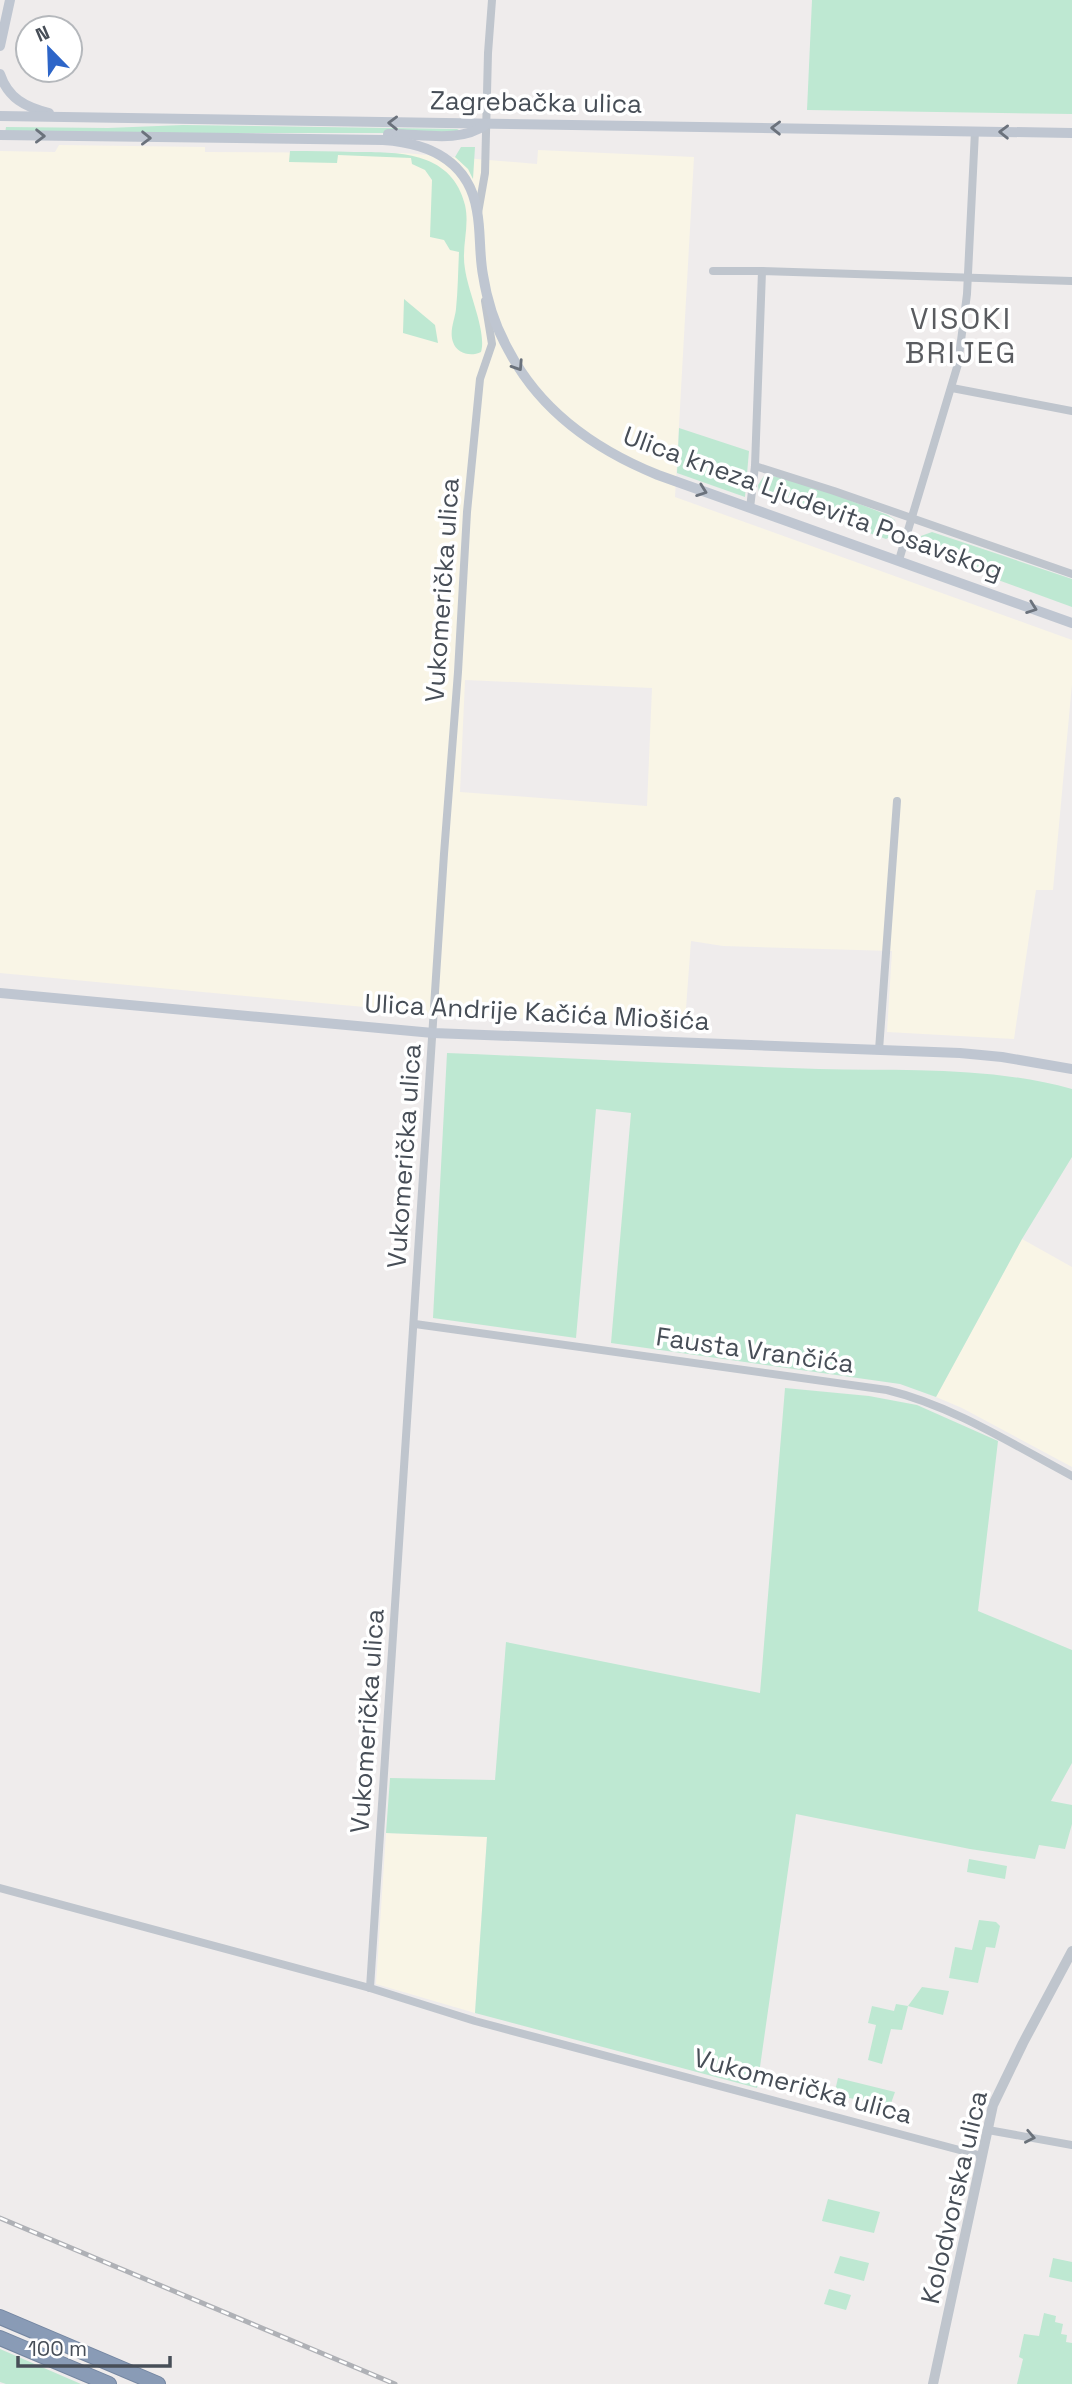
<svg xmlns="http://www.w3.org/2000/svg" width="1072" height="2384" viewBox="0 0 1072 2384" font-family="'Space Grotesk',sans-serif">
	<style>
		.commercial { fill: #f9f5e6; fill-rule: evenodd }
		.green { fill: #bee8d2 }
		.lines { fill: none; stroke-linecap: round; stroke-linejoin: round }
		.motorway-casing { stroke: #7486a1; stroke-width: 16 }
		.minor { stroke: #bfc5cd; stroke-width: 8 }
		.tertiary { stroke: #bfc5cd; stroke-width: 10 }
		.secondary { stroke: #bfc6d1; stroke-width: 10 }
		.motorway { stroke: #899bb6; stroke-width: 14 }
		.rail-casing { stroke: #afb1b6; stroke-width: 5 }
		.rail { stroke: #fff; stroke-width: 2.5; stroke-dasharray: 8; stroke-linecap: butt }
		.oneway { stroke: #6b727c }
		.oneway2 { stroke: #6b727a }
		.labels { text-anchor: middle; dominant-baseline: central; stroke-width: 7; stroke-linejoin: round; paint-order: stroke }
		.street-label { font-size: 26px; fill: #474e57; stroke: #fff }
		.quarter-label { font-size: 30px; letter-spacing: 2px; fill: #5a5c60; stroke: #fff }
	</style>
	<rect width="100%" height="100%" fill="#efecec"/>
	<g class="commercial">
		<path d="M59,145L205,147V152L403,153L537,164L538,150L694,157L675,497L1072,640V684L1053,890H1036L1014,1039L887,1032L892,951L723,946L691,941L685,1022L573,1021L450,1015L0,973V151L55,152ZM465,680L652,688L647,806L460,792Z"/>
		<polygon points="1022,1239 1072,1267 1072,1467 962,1408 936,1397"/>
		<polygon points="386,1833 487,1837 475,2013 376,1984"/>
	</g>
	<g class="green">
		<polygon points="812,0 1072,0 1072,114 807,110"/>
		<polygon points="183,125 457,129 459,130 455,133 5,133 6,127 108,128"/>
		<polygon points="461,147 475,147 473,179 468,169 455,157"/>
		<path d="M290,151C311,151 333,151 354,152C398,152 452,151 465,205C470,227 461,247 465,269C468,292 487,332 481,352C471,357 457,354 453,342C449,331 455,319 456,309C458,290 458,271 459,252L450,250L444,240L430,237L432,180L425,170L412,164L411,158L338,155L337,163L289,162Z"/>
		<polygon points="404,299 435,325 438,343 403,333"/>
		<polygon points="679,428 749,451 745,497 677,473"/>
		<path d="M764,476C786,473 863,506 888,515L895,520L897,533L886,539L759,494L758,485Z"/>
		<polygon points="932,532 1072,579 1072,607 921,552 918,547 921,536"/>
		<path d="M447,1053C571,1058 695,1065 819,1069C904,1071 989,1066 1072,1089V1157L1022,1239L936,1397L900,1384L611,1343L631,1113L596,1109L576,1338L433,1318Z"/>
		<polygon points="785,1388 869,1396 917,1405 998,1441 978,1611 1072,1650 1072,1763 1051,1801 1072,1805 1072,1824 1065,1849 1039,1845 1035,1859 970,1849 796,1814 757,2088 475,2013 487,1837 386,1833 390,1778 495,1780 506,1642 760,1693"/>
		<polygon points="969,1859 1007,1866 1005,1879 967,1872"/>
		<polygon points="979,1920 996,1922 1000,1926 995,1948 986,1947 978,1983 949,1978 955,1947 972,1950"/>
		<polygon points="922,1987 949,1991 943,2015 908,2006 902,2030 891,2029 882,2064 868,2060 876,2025 868,2023 872,2006 894,2011 896,2004 908,2006"/>
		<polygon points="838,2078 895,2092 890,2106 834,2095"/>
		<polygon points="828,2199 880,2212 874,2233 822,2221"/>
		<polygon points="840,2256 869,2263 864,2281 834,2273"/>
		<polygon points="1053,2258 1072,2262 1072,2282 1049,2277"/>
		<polygon points="829,2289 851,2295 846,2310 824,2304"/>
		<polygon points="1044,2313 1056,2316 1055,2322 1063,2324 1061,2334 1067,2335 1066,2342 1072,2343 1072,2384 1017,2384 1023,2359 1019,2357 1024,2334 1039,2336"/>
		<polygon points="0,2349 81,2384 6,2384 0,2382"/>
	</g>
	<g class="lines">
		<g class="motorway-casing">
			<g id="motorway">
				<polyline points="0,2317 158,2384"/>
				<polyline points="0,2338 109,2384"/>
			</g>
		</g>
		<g class="minor">
			<polyline points="478,213 485,173 488,53 492,0"/>
			<polyline points="713,271 762,271"/>
			<polyline points="952,388 1072,411"/>
			<polyline points="755,466 834,491 1072,574"/>
			<polyline points="750,508 755,466 762,271 1072,281"/>
			<polyline points="899,560 958,364 967,294 975,131"/>
			<polyline points="879,1050 897,801"/>
			<path d="M415,1324L887,1390C953,1406 1012,1444 1072,1476"/>
			<polyline points="0,1888 370,1988 475,2021 982,2156"/>
			<polyline points="370,1988 444,854 458,672 467,512 480,379 492,344 485,301"/>
			<polyline points="988,2130 1072,2145"/>
		</g>
		<polyline class="tertiary" points="933,2384 993,2105 1023,2043 1072,1951"/>
		<g class="secondary">
			<polyline points="0,46 10,0"/>
			<path d="M0,74C8,98 25,107 49,113"/>
			<polyline points="0,116 1072,133"/>
			<path d="M388,134C418,133 459,144 485,125"/>
			<path d="M0,135L383,140C429,143 469,161 477,211C481,232 479,254 483,275C487,301 496,328 509,351C541,412 596,450 658,475L1072,623"/>
			<polyline points="0,993 433,1033 960,1053 1002,1057 1072,1069"/>
		</g>
		<use href="#motorway" class="motorway"/>
		<g class="rail-casing">
			<polyline id="rail" points="0,2218 395,2384"/>
		</g>
		<use href="#rail" class="rail"/>
	</g>
	<defs><path id="oneway-chevron" d="M-2-3.5L2.5 0L-2 3.5" fill="none" stroke-width="1.6" stroke-linecap="round" stroke-linejoin="round" transform="scale(1.75)"/></defs>
	<g class="oneway">
		<use href="#oneway-chevron" transform="translate(393 123) rotate(-179)"/>
		<use href="#oneway-chevron" transform="translate(776 128) rotate(-179)"/>
		<use href="#oneway-chevron" transform="translate(1004 132) rotate(-179)"/>
		<use href="#oneway-chevron" transform="translate(40 136) rotate(1)"/>
		<use href="#oneway-chevron" transform="translate(146 138) rotate(1)"/>
		<use href="#oneway-chevron" transform="translate(518 366) rotate(57)"/>
		<use href="#oneway-chevron" transform="translate(702 491) rotate(20)"/>
		<use href="#oneway-chevron" transform="translate(1032 608) rotate(20)"/>
	</g>
	<use class="oneway2" href="#oneway-chevron" transform="translate(1030 2137) rotate(11)"/>
	<g class="labels">
		<g class="street-label">
			<text transform="translate(536 102) rotate(1)">Zagrebačka ulica</text>
			<text transform="translate(813 503) rotate(20)">Ulica kneza Ljudevita Posavskog</text>
			<text transform="translate(442 590) rotate(-86)">Vukomerička ulica</text>
			<text transform="translate(537 1012) rotate(3)">Ulica Andrije Kačića Miošića</text>
			<text transform="translate(404 1156) rotate(-86)">Vukomerička ulica</text>
			<text transform="translate(755 1350) rotate(8)">Fausta Vrančića</text>
			<text transform="translate(367 1721) rotate(-86)">Vukomerička ulica</text>
			<text transform="translate(803 2086) rotate(15)">Vukomerička ulica</text>
			<text transform="translate(954 2197) rotate(-77)">Kolodvorska ulica</text>
		</g>
		<g class="quarter-label">
			<text x="961" y="318">VISOKI<tspan x="961" dy="34">BRIJEG</tspan></text>
		</g>
	</g>
	<g transform="translate(49 49) rotate(337)"><circle r="33" fill="#ffffff" stroke="#b5b8bc" stroke-width="2"/>
	<path d="M0-5L12 26L0 18L-12 26Z" fill="#2d65c8"/>
	<text y="-10" font-size="19" font-weight="bold" text-anchor="middle" fill="#474e57">N</text>
	</g>
	<path d="M18 2356v10h152v-10" fill="none" stroke="#474e57" stroke-width="3.5"/>
	<text x="28" y="2356" font-size="21" fill="#474e57" stroke="#ffffff" stroke-width="5" paint-order="stroke">100 m</text>
</svg>
